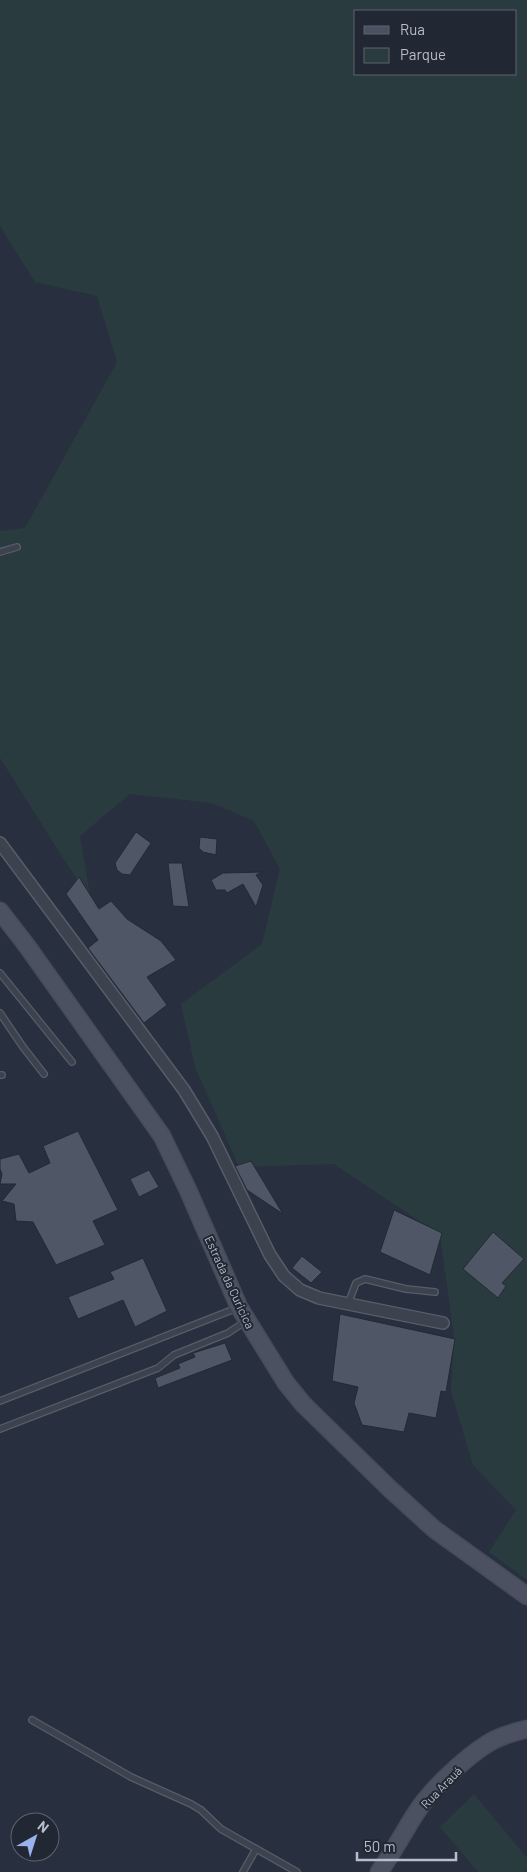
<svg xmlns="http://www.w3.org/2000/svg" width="527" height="1872" viewBox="0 0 527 1872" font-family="Barlow,sans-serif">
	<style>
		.green { fill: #2a3b3f; fill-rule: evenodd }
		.building { fill: #4f5767; stroke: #232935 }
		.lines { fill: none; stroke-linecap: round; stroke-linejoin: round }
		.lane-casing { stroke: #575d69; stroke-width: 8 }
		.street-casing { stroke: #575d69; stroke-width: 14 }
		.secondary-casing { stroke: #454b57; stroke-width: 19 }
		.lane { stroke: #3c424e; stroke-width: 5.5 }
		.street { stroke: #3c424e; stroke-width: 11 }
		.secondary { stroke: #4b5161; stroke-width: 16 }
		.labels { text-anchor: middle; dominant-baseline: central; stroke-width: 4; stroke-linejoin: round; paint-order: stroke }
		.street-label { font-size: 12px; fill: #b8bdc9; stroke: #212733 }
	</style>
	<rect width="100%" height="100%" fill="#282f3e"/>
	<g class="green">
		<path d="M0,0H527V1580L489,1552L516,1510L473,1465L451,1391L454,1336L440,1235L334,1164L239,1167L195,1067L181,1004L262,944L280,869L254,821L212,803L130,794L80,836L91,902L0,758V531L25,528L117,362L97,296L35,282L0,226ZM356,11H516V74H356Z"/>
		<polygon points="474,1794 527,1858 527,1870 525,1872 478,1872 440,1827"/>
	</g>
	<g class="building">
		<polygon points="136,832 151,843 130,875 122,874 117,870 115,863"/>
		<polygon points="200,837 217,839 216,855 203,852 199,848"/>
		<polygon points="168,863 182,863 189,907 173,906"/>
		<polygon points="262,872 256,875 263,885 256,907 243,884 227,893 225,890 216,890 211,880 223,873"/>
		<polygon points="79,877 99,909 111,901 127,919 161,941 176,960 147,977 167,1005 144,1023 88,948 98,940 66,894"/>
		<polygon points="78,1131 118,1210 93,1221 105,1245 56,1265 33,1222 16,1221 14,1204 2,1201 16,1184 0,1184 2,1174 0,1169 0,1159 19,1154 29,1173 50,1163 43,1146"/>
		<polygon points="251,1161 283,1214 247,1190 235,1166"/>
		<polygon points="149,1170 159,1187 139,1197 130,1179"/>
		<polygon points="394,1210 442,1233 430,1275 380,1252"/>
		<polygon points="493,1232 524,1259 502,1283 506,1286 498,1298 463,1269"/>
		<polygon points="302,1256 322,1272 311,1283 292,1268"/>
		<polygon points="143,1258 167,1311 135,1327 123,1300 78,1319 68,1297 114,1279 110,1272"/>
		<polygon points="340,1314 455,1339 446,1392 441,1391 436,1418 409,1413 404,1432 362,1425 354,1403 358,1387 332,1381"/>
		<polygon points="225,1343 232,1360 158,1388 155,1378 180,1368 178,1364 195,1357 193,1353"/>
	</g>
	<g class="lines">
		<g class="lane-casing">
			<g id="lane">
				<polyline points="0,552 17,547"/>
				<polyline points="0,973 72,1062"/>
				<polyline points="0,1013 23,1047 44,1074"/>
				<polyline points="0,1075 2,1075"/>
				<polyline points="348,1304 356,1283 365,1279 406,1289 435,1292"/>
				<polyline points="0,1401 237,1308"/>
				<polyline points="0,1429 158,1368 174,1355 228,1333 246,1321"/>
				<polyline points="32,1720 131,1777 191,1804 201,1810 221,1829 297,1872"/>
				<polyline points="243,1872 256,1849"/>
			</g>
		</g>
		<g class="street-casing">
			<polyline id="street" points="0,843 184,1090 212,1136 270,1255 284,1276 300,1290 319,1298 443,1323"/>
		</g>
		<g class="secondary-casing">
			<g id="secondary">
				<polyline points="0,911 27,946 162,1136 188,1190 239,1307 286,1383 303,1404 389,1488 434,1529 527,1596"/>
				<path d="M379,1872C393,1853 403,1833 416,1813C430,1790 465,1758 487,1744C499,1736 514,1732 527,1729"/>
			</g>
		</g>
		<use href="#lane" class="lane"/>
		<use href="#street" class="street"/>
		<use href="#secondary" class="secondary"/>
	</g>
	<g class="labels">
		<g class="street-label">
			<text transform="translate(230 1282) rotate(65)">Estrada da Curicica</text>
			<text transform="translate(441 1787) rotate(-46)">Rua Arauá</text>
		</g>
	</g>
	<rect x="354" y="10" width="162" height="65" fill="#212733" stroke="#5d636f"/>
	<rect x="364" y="26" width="25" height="8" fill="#4b5161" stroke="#5d636f"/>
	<text x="400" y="35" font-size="15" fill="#b8bdc9">Rua</text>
	<rect x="364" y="48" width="25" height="15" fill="#2a3b3f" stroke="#5d636f"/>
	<text x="400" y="60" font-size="15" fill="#b8bdc9">Parque</text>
	<g transform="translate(35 1837) rotate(39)"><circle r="24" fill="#212733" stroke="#5d636f"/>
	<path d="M0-4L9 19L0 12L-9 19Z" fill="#99b1ed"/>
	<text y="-8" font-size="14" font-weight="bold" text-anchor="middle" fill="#b8bdc9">N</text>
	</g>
	<path d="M357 1852v8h99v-8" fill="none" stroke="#b8bdc9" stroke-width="2.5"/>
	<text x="364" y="1852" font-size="15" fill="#b8bdc9" stroke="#212733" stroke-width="4" paint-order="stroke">50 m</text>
</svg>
